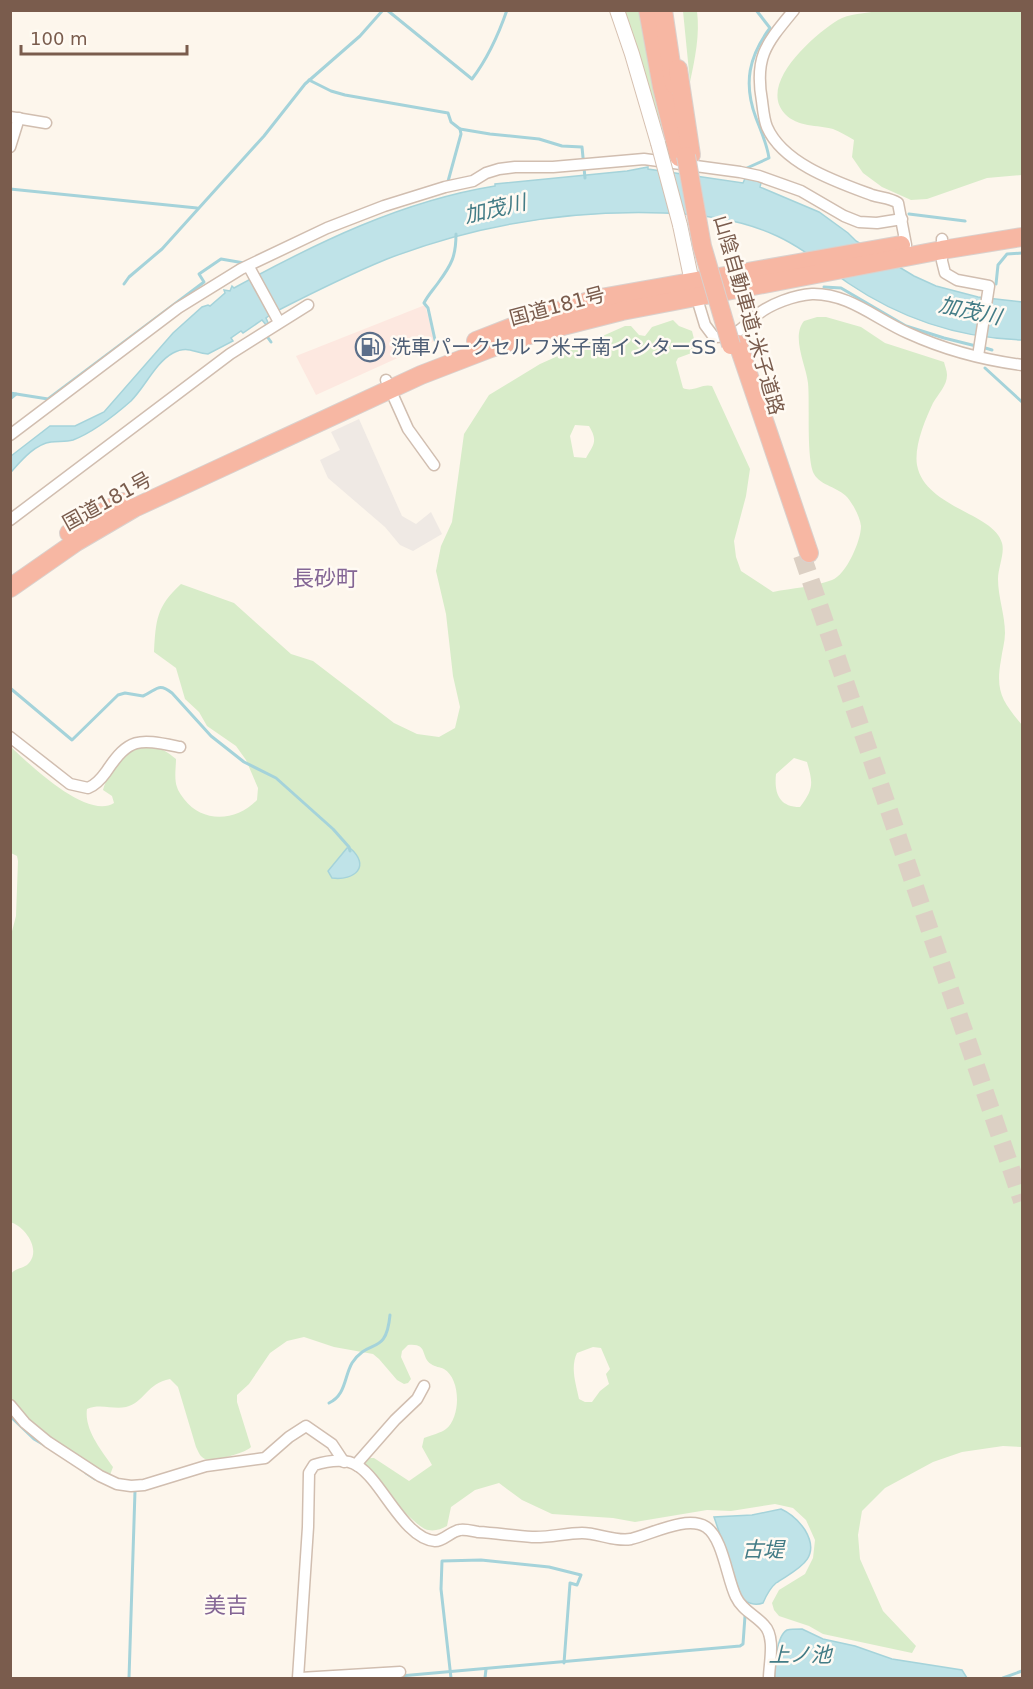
<svg xmlns="http://www.w3.org/2000/svg" width="1033" height="1689" viewBox="0 0 1033 1689" font-family="'DejaVu Sans','Noto Sans JP',sans-serif">
	<style>
		.commercial { fill: #fde8e0 }
		.industrial { fill: #efe9e4 }
		.green { fill: #d8ecc9; fill-rule: evenodd }
		.water { fill: #bfe3e8; stroke: #a5d3da; stroke-width: 1.5 }
		.lines { fill: none; stroke-linecap: round; stroke-linejoin: round }
		.stream { stroke: #a5d3da; stroke-width: 3 }
		.highway-tunnel { stroke: #dcd0c4; stroke-width: 18; stroke-dasharray: 18 9; stroke-linecap: butt }
		.street-casing { stroke: #d1beb0; stroke-width: 13 }
		.secondary-casing { stroke: #d6c0b0; stroke-width: 16 }
		.highway-casing { stroke: #dad1cd; stroke-width: 20 }
		.street { stroke: #fff; stroke-width: 10 }
		.secondary { stroke: #fff; stroke-width: 14 }
		.highway { stroke: #f7b7a3; stroke-width: 18 }
		.secondary-bridge-casing { stroke: #d6c0b0; stroke-width: 16; stroke-linecap: butt }
		.highway-bridge-casing { stroke: #dad1cd; stroke-width: 20; stroke-linecap: butt }
		.secondary-bridge { stroke: #fff; stroke-width: 14 }
		.highway-bridge { stroke: #f7b7a3; stroke-width: 18 }
		.labels { text-anchor: middle; dominant-baseline: central; stroke-width: 5; stroke-linejoin: round; paint-order: stroke }
		.street-label { font-size: 20px; fill: #7a5c4d; stroke: #fffaf3 }
		.service-label { font-size: 20px; fill: #4e5e75; stroke: #fffaf3; text-anchor: start }
		.water-label { font-size: 21px; font-style: italic; fill: #437c86; stroke: #fffaf3 }
		.quarter-label { font-size: 22px; fill: #846695; stroke: #fffaf3 }
	</style>
	<rect width="100%" height="100%" fill="#fdf6ec"/>
	<polygon class="commercial" points="425,305 435,341 316,395 296,356"/>
	<polygon class="industrial" points="359,419 402,516 416,524 431,512 442,534 413,551 400,545 385,527 328,478 320,460 340,450 331,432"/>
	<g class="green">
		<polygon points="625,11 642,11 674,161 669,160"/>
		<path d="M683,11H697C700,35 695,58 690,82Z"/>
		<path d="M878,11H1022V175L987,178L927,199L911,200L882,187L863,173L852,157L854,140C847,136 841,132 833,129C818,125 797,127 785,114C757,84 814,35 838,20C848,14 866,13 878,11Z"/>
		<path d="M817,317H826L861,327L885,343L944,362C945,366 947,371 947,375C947,386 938,394 933,403C925,420 914,446 917,465C925,508 994,513 1002,543C1005,553 998,568 998,579C998,597 1005,615 1005,633C1005,642 1002,651 1001,660C995,692 1003,702 1022,725V1447L1003,1446L962,1452L933,1462L885,1488L862,1511L858,1535L860,1559L883,1611L916,1646L912,1653L823,1634L809,1626L779,1616L774,1610L772,1603L779,1590L805,1574L813,1558L815,1540L806,1520L793,1508L775,1504L731,1511L707,1510L635,1522L613,1518L552,1514L522,1500L499,1483L475,1490L451,1507L447,1526C440,1530 432,1532 425,1529C412,1523 370,1476 364,1463L367,1458H374L409,1481L432,1465L422,1447L424,1438C431,1435 441,1433 446,1429C461,1417 461,1379 444,1369C440,1367 435,1367 431,1364C420,1357 429,1343 408,1345L402,1351L401,1357L411,1379L408,1383L404,1384L397,1380L379,1359L373,1354L334,1347L304,1337L287,1341L270,1353L249,1384L237,1395V1402L251,1447C246,1453 212,1462 205,1459C200,1457 198,1451 196,1447L178,1387L170,1379C147,1383 144,1403 126,1407C113,1410 101,1403 87,1409C84,1430 102,1451 113,1467L110,1475L101,1473C69,1450 28,1431 10,1395V1275C15,1268 21,1269 27,1265C43,1251 25,1226 10,1222V939L16,916L18,861L17,856L11,853V747C29,764 87,820 114,803L112,796L103,790C108,772 125,747 145,746C157,745 168,752 176,759C176,767 174,779 177,787C178,791 182,796 184,799C203,824 237,821 257,800L258,788L246,760L236,746L207,726L199,712L185,699L176,668L154,652C156,620 156,607 181,584L234,603L291,654L313,661L394,723L417,734L439,737L455,728L460,707L453,676L446,614L436,571L441,546L452,522L464,434L489,395L540,364L625,326H631L639,335L645,336L652,327L673,320L679,326L692,331L697,351L678,358L676,362L683,388C693,393 702,383 712,386L750,469L746,496L734,541L736,557L741,571L773,592C792,588 814,587 832,580C846,575 861,541 861,526C860,517 853,504 847,497C838,487 821,486 814,474C806,459 810,403 808,383C806,365 791,337 804,321ZM575,425L589,426C598,441 594,444 586,458L574,457L570,436ZM794,758L807,762C813,783 814,789 800,807C779,807 774,793 776,774ZM593,1347L601,1348L610,1369L606,1374L609,1384L600,1391L592,1402H585L579,1399C576,1384 570,1368 577,1353Z"/>
	</g>
	<g class="water">
		<path d="M648,167V169L743,183L747,174L762,179L760,187L819,212L848,233L856,241L914,276L936,286L978,297L1022,302V340C959,338 901,319 848,283C825,267 803,248 777,236C741,219 702,214 663,213C569,210 475,225 387,259C348,275 310,294 273,313L266,318L269,325L267,326L262,320L243,333L241,331L231,338L233,341L208,354C194,353 188,345 173,353C156,362 145,387 131,401C115,415 94,432 73,440C66,442 58,441 51,442C35,444 21,461 11,472V456L50,426H75L104,412L173,333L202,307L208,305L210,306L225,293L224,290L230,291L232,286L234,288C316,243 402,201 495,186V184L627,171Z"/>
		<path d="M347,848H350C371,866 355,881 332,878L328,871Z"/>
		<path d="M781,1509C790,1513 799,1521 805,1530C823,1560 795,1570 776,1583C770,1588 766,1596 763,1603C755,1606 745,1603 741,1596L714,1517L752,1515Z"/>
		<path d="M802,1629L823,1639L855,1646L892,1659L962,1670L967,1678H775C775,1667 776,1636 787,1630C791,1629 798,1629 802,1629Z"/>
	</g>
	<g class="lines">
		<g class="stream">
			<path d="M387,10L472,79C488,58 498,36 507,10"/>
			<polyline points="309,80 331,91 345,95 448,113 451,122 460,129 461,134 447,185"/>
			<polyline points="460,129 490,134 539,139 562,146 582,147 585,178"/>
			<path d="M747,170V168L769,158C767,144 761,131 756,118C743,83 749,56 770,28L756,10"/>
			<polyline points="10,189 197,208"/>
			<polyline points="909,214 965,221"/>
			<polyline points="124,284 129,277 162,249 264,136 305,84 360,36 383,10"/>
			<polyline points="996,284 998,265 1007,254 1022,253"/>
			<polyline points="824,287 841,288 906,326 944,338 976,346"/>
			<polyline points="266,335 271,342"/>
			<path d="M435,340L428,308L424,303C428,295 433,290 438,283C452,264 456,256 456,234"/>
			<polyline points="982,347 992,350"/>
			<polyline points="985,368 1022,402"/>
			<polyline points="10,393 48,399 204,282 199,274 221,259 244,263"/>
			<polyline points="10,399 16,394"/>
			<path d="M10,688L72,740L118,695L125,693L143,696C157,690 158,682 172,693L211,736L244,762L276,778L333,829L349,847L350,851"/>
			<path d="M329,1403C346,1395 344,1377 352,1363C369,1337 386,1357 390,1315"/>
			<polyline points="10,1416 34,1439 46,1446"/>
			<polyline points="86,1473 95,1479"/>
			<polyline points="400,1676 740,1646 743,1644 745,1616"/>
			<polyline points="129,1678 135,1491 133,1490"/>
			<polyline points="451,1678 441,1589 442,1561 481,1560 549,1567 581,1575 577,1585 570,1583 564,1663"/>
			<polyline points="485,1678 486,1669"/>
			<polyline points="1003,1678 1022,1671"/>
		</g>
		<polyline class="highway-tunnel" points="802,555 1022,1201"/>
		<g class="street-casing">
			<g id="street">
				<path d="M794,10C767,43 754,56 762,101C763,109 764,120 767,127C783,164 837,182 872,195C881,198 890,198 898,203L906,245"/>
				<polyline points="10,117 46,123"/>
				<polyline points="10,147 19,118"/>
				<polyline points="942,239 942,261 945,273 957,280 989,286 978,356"/>
				<polyline points="249,267 279,322"/>
				<path d="M695,292L705,325L714,337C738,337 740,329 757,315C770,304 795,295 812,294C848,293 876,319 908,333C943,349 984,360 1022,365"/>
				<polyline points="386,380 408,429 434,465"/>
				<polyline points="10,435 178,308 241,269 327,228 384,206 445,187 473,181 486,173 499,169 515,167 553,167 644,159 740,172 759,176 801,191 844,216 859,222 877,223 902,219"/>
				<polyline points="10,520 230,354 308,305"/>
				<path d="M10,737L70,784L88,788C96,785 101,779 106,772C130,736 139,739 180,747"/>
				<polyline points="10,1405 25,1423 48,1442 100,1476 117,1484 131,1486 144,1485 206,1466 265,1458 289,1437 306,1426 332,1444 344,1462"/>
				<polyline points="358,1466 359,1461 395,1420 417,1399 424,1386"/>
				<path d="M298,1678L308,1527L309,1473L314,1465C327,1461 346,1458 358,1466C382,1481 404,1539 435,1541C444,1541 451,1531 460,1530C465,1529 472,1531 478,1532C496,1533 514,1536 532,1537C549,1538 565,1533 582,1533C598,1533 615,1542 631,1539C652,1534 687,1515 706,1527C723,1538 727,1579 736,1597C742,1610 755,1615 764,1625C776,1637 769,1664 769,1678"/>
				<polyline points="300,1678 400,1672"/>
			</g>
		</g>
		<g class="secondary-casing">
			<g id="secondary">
				<polyline points="617,10 632,54 658,143"/>
				<polyline points="680,225 692,282"/>
			</g>
		</g>
		<g class="highway-casing">
			<g id="highway">
				<polyline points="648,10 662,87 679,157"/>
				<polyline points="663,10 674,84"/>
				<polyline points="678,69 691,155"/>
				<polyline points="476,341 525,322 595,299 901,245"/>
				<polyline points="738,344 809,553"/>
				<polyline points="69,533 93,517 123,502"/>
				<polyline points="10,588 76,542 134,508 421,375 491,348 535,333 622,311 942,250 1022,237"/>
			</g>
		</g>
		<use href="#street" class="street"/>
		<use href="#secondary" class="secondary"/>
		<use href="#highway" class="highway"/>
		<g class="secondary-bridge-casing">
			<polyline id="secondary-bridge" points="658,143 680,225"/>
		</g>
		<g class="highway-bridge-casing">
			<polyline id="highway-bridge" points="686,156 702,246 731,345"/>
		</g>
		<use href="#secondary-bridge" class="secondary-bridge"/>
		<use href="#highway-bridge" class="highway-bridge"/>
	</g>
	<defs>
		<g id="fuel-ring" transform="scale(1.5)"><circle r="9.5" fill="#fffaf3" stroke="#5c6f8a" stroke-width="1.5"/><path d="M-5.5-6h7V0h2V4h1.3V-2.5L3-4.5l.8-.8L6-3V5H2.5V1h-1V6h-7ZM-4.2-4.7v3.2H.2V-4.7Z" fill="#5c6f8a"/></g>
	</defs>
	<g fill-rule="evenodd">
		<use href="#fuel-ring" x="370" y="347"/>
	</g>
	<g class="labels">
		<g class="street-label">
			<text transform="translate(557 306) rotate(-15)">国道181号</text>
			<text transform="translate(749 315) rotate(74)">山陰自動車道;米子道路</text>
			<text transform="translate(107 501) rotate(-29)">国道181号</text>
		</g>
		<g class="service-label">
			<text x="391" y="347">洗車パークセルフ米子南インターSS</text>
		</g>
		<g class="water-label">
			<text transform="translate(495 209) rotate(-13)">加茂川</text>
			<text transform="translate(970 311) rotate(12)">加茂川</text>
			<text x="763" y="1550">古堤</text>
			<text x="800" y="1655">上ノ池</text>
		</g>
		<g class="quarter-label">
			<text x="325" y="578">長砂町</text>
			<text x="226" y="1605">美吉</text>
		</g>
	</g>
	<rect width="1033" height="1689" fill="none" stroke="#7a5c4d" stroke-width="24"/>
	<path d="M21 45v9h166v-9" fill="none" stroke="#7a5c4d" stroke-width="3"/>
	<text x="30" y="45" font-size="18" fill="#7a5c4d" stroke="#fffaf3" stroke-width="4.5" paint-order="stroke">100 m</text>
</svg>
